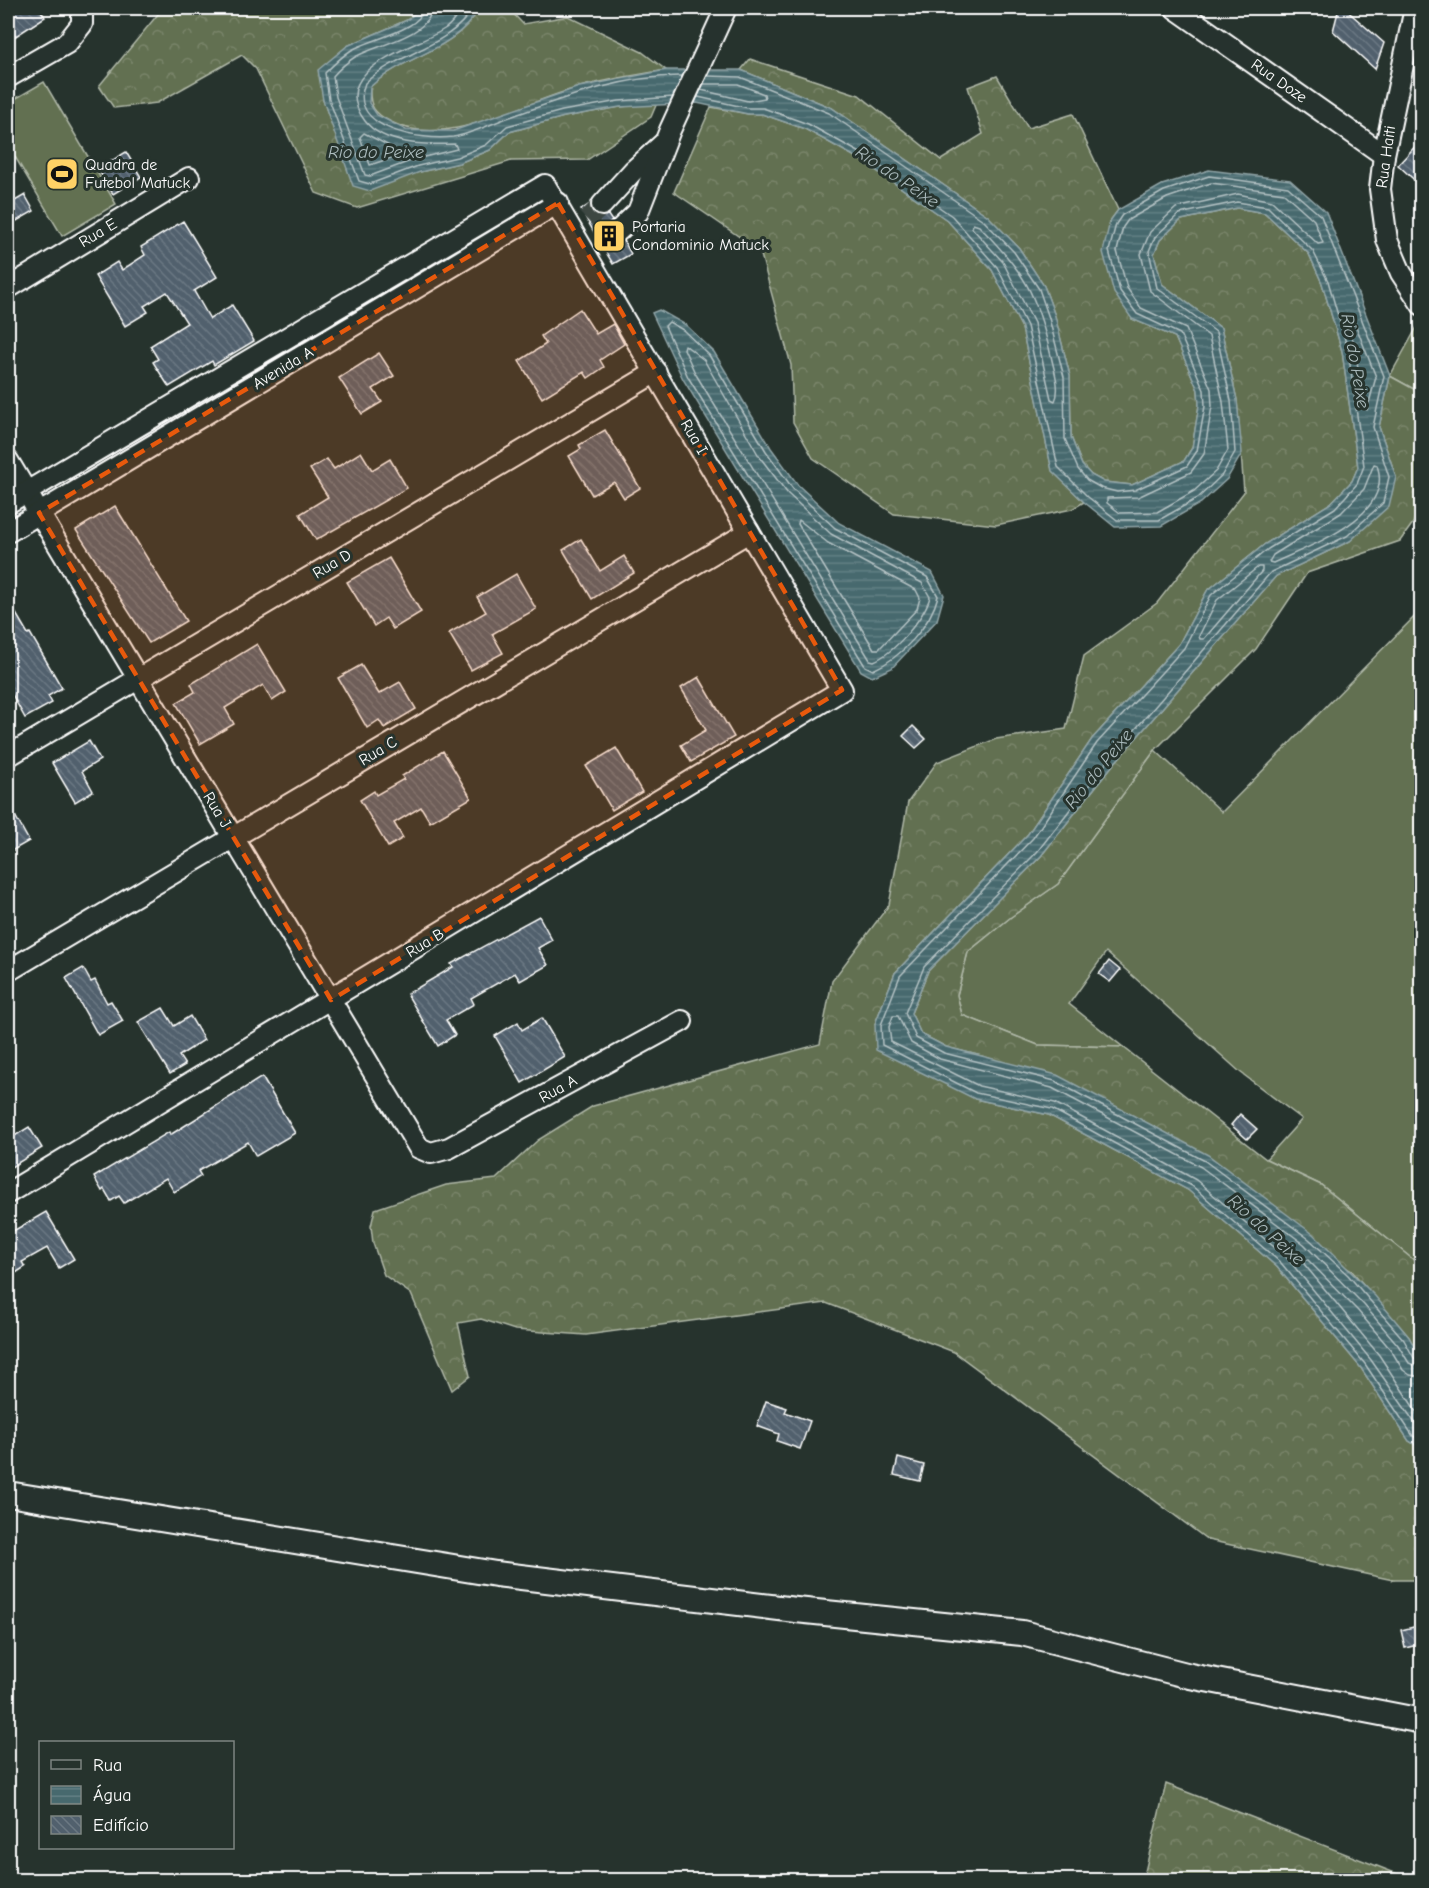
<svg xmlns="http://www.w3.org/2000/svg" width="1429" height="1888" viewBox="0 0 1429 1888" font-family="'Comic Neue',sans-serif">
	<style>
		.grass { fill: #627051; stroke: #b0b8a8; stroke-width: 1.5 }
		.forest { fill: url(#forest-crowns); stroke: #b0b8a8; stroke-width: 1.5 }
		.water { fill: url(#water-rules); stroke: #91a5a8; stroke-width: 1.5 }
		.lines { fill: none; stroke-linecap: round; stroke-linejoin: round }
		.shore { stroke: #b5c3c5; stroke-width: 1.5 }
		.building { fill: url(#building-back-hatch); stroke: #fff; stroke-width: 1.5 }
		.minor-tunnel { stroke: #3c4742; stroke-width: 20; stroke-dasharray: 20 10; stroke-linecap: butt }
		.minor-casing { stroke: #fff; stroke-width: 24 }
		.tertiary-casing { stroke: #fff; stroke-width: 28 }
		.minor { stroke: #26332d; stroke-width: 20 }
		.tertiary { stroke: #26332d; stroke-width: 24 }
		.marked { fill: #e8590c; fill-opacity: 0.2; stroke: #e8590c; stroke-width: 4.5; stroke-dasharray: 12 8; stroke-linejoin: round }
		.labels { text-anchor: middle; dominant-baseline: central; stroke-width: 6; stroke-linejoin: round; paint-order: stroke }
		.street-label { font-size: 16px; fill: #fff; stroke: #26332d }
		.poi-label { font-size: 16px; fill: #fff; stroke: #26332d; text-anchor: start }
		.water-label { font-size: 18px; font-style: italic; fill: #acbcbe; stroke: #26332d }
	</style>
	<defs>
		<pattern id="forest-crowns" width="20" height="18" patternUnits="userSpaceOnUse" patternTransform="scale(1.5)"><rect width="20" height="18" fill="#627051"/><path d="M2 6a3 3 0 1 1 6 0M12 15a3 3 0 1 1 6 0" fill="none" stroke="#7a856b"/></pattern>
		<pattern id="water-rules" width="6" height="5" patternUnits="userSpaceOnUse" patternTransform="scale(1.5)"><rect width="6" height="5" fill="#47696e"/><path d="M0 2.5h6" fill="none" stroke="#638084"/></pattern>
		<pattern id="building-back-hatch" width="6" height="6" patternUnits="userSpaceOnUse" patternTransform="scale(1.5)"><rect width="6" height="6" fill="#51606d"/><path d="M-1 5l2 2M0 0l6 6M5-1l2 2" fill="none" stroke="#6b7883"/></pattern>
	</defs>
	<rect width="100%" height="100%" fill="#26332d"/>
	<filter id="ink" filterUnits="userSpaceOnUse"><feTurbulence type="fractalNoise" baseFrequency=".0167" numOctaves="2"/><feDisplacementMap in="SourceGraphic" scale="12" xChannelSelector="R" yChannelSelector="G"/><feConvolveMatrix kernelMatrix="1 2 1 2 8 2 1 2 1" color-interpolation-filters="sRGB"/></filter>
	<g filter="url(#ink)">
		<g class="grass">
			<polygon points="44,82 116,204 62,236 8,145 8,103"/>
			<polygon points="1421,320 1422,320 1421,393 1390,376"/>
			<polygon points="1421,610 1421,1266 1321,1185 1266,1159 1302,1119 1240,1072 1106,952 1069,1004 1123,1047 1038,1045 962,1015 957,995 968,952 1011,917 1058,884 1155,750 1222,812"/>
		</g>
		<g class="forest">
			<polygon points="163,8 421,8 407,20 347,46 323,100 338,142 420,172 459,163 490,150 509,132 564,117 620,107 657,103 651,117 587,160 511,161 357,208 316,193 256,69 242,55 157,103 114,108 99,86"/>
			<path d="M480,8H508L523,24L568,16L642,52L666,70C637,75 608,79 580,87C523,101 448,151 391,122C374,113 369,107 370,87C407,53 451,54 480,8Z"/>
			<polygon points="750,59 859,95 941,160 983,134 968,87 997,76 1028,128 1073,114 1118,210 1110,221 1132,319 1175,337 1198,390 1199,405 1192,448 1184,461 1132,485 1104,482 1091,475 1082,465 1071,437 1070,376 1055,316 1044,286 1019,248 988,216 832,108 741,70"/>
			<polygon points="711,107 748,114 762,114 805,129 861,160 947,220 992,270 1022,328 1052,470 1084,502 1072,509 996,525 894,514 813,458 793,422 791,365 760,251 674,192"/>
			<polygon points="1237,208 1265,213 1309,254 1322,283 1342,351 1358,467 1352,481 1331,503 1265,544 1207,591 1179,644 1092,739 1028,834 895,973 875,1024 975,1099 1049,1115 1188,1190 1277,1267 1361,1368 1409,1441 1421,1448 1421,1580 1393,1580 1208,1540 954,1352 826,1303 586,1335 515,1330 481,1319 458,1323 470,1376 452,1390 411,1294 384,1275 373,1243 371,1226 375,1209 446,1185 496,1179 538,1140 593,1106 820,1044 832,981 889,905 908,802 937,762 996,739 1066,729 1084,656 1157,603 1244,492 1237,400 1221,328 1162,284 1154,254 1160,240 1181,220"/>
			<polygon points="1390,376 1421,393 1421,512 1400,541 1307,573 1256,649 1155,750 1058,884 1011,917 968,952 957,995 962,1015 1038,1045 1123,1047 1266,1159 1321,1185 1421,1266 1421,1359 1409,1337 1352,1271 989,1058 946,1047 921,1034 911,1013 928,971 1041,856 1112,766 1276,576 1350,541 1396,477 1379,427"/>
			<polygon points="1166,1784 1413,1880 1143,1880"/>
		</g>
		<g class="water">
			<path d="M421,8H480C451,54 407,53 370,87L369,103L377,115L406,130L453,131L579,87L666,70H741L832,108L988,216L1019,248L1044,286L1055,316L1070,376L1071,437L1082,465L1091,475L1104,482L1132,485L1184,461L1192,448L1199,405L1198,390L1175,337L1132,319L1114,293L1103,252L1110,221L1118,210L1162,185L1209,170L1290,180L1326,212L1390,376L1379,427L1396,477L1389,506L1350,541L1276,576L1112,766L1041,856L928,971L911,1013L921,1034L946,1047L1057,1075L1208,1155L1313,1234L1375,1296L1409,1337L1421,1359V1448L1409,1441L1361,1368L1277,1267L1188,1190L1049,1115L975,1099L876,1050L875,1024L895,973L1028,834L1092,739L1179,644L1207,591L1265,544L1331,503L1352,481L1358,467L1342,351L1322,283L1309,254L1265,213L1237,208L1181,220L1160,240L1154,254L1162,284L1221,328L1237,400L1242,453L1227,479L1201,503L1161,526L1115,527L1084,502L1052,471L1022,328L992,270L947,220L861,160L805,129L762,114H748L697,103L620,107L564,117L509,132L490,150L459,163L420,172L370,191L353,186L323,100L318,70L347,46L407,20Z"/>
			<polygon points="659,310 686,325 714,352 771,448 798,485 839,523 932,572 944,595 937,620 892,668 872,677 861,671 683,379 652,313"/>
		</g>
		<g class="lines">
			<g class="shore">
				<path d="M424,8C422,30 367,40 350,51C341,57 332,66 325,73L329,99L359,181L370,184L418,166L457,157L486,145L507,126L562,111L619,101L673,97"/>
				<path d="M432,8C430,36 375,45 355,57C347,62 339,69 333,76L336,97L365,175L370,176L416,159L457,149L455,144C428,145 384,146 365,121C325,68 415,49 446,28C453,23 458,14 464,8"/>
				<path d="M473,8C449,48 398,52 365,83C347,130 423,141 453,137C472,134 492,123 510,117C564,98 624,75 683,76"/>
				<polyline points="707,76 740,77 829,113 983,220 1014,252 1039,289 1049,318 1064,377 1065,439 1078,469 1087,480 1101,488 1117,492 1135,490 1187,466 1197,451 1205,406 1204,390 1180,334 1137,314 1120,291 1109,251 1116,224 1122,215 1164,191 1209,176 1288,187 1321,216 1384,376 1373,427 1389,477 1383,503 1347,536 1271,572 1107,762 1037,852 924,967 905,1013 916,1038 944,1053 1055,1081 1205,1161 1309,1239 1348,1275 1404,1340 1414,1358 1422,1360"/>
				<polyline points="701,90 748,101 765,98 764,94 738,84 704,84"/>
				<polyline points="698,97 748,108 763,108 808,124 864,155 952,216 997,267 1027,326 1058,467 1088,497 1117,520 1159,520 1198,498 1222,475 1235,452 1231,401 1216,332 1157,288 1149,251 1155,237 1179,214 1237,202 1268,207 1313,251 1328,281 1348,350 1364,466 1357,484 1335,508 1268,549 1211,595 1184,648 1097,743 1033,838 900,976 881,1025 882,1045 976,1093 1052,1109 1192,1186 1281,1263 1365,1364 1413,1436 1422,1441"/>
				<polygon points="364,133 399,151 400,155 370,165 360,137"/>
				<polygon points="1211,183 1284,193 1314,220 1323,243 1318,244 1272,201 1238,194 1176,208 1150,232 1141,254 1150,291 1209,336 1223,402 1228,450 1216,471 1194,491 1157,512 1120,513 1107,503 1107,498 1138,497 1191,472 1204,454 1212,406 1211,389 1186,329 1141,308 1127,288 1117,251 1123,227 1128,220 1167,198"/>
				<path d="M973,224L979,226C1025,273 1036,292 1051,356C1054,370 1061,389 1055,401L1051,399L1034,323L1003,262L972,228Z"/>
				<polygon points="1349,315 1352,316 1376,377 1367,410 1364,408 1355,348 1347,318"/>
				<path d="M669,322L683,330L709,355L766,451L793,489L835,528L927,577L938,596C931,625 901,658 873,670L865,666L688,377L665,326Z"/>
				<path d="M685,345L704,360L759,456L788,494L831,534L922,583L930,597C924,618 894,653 874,661L870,660L695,373L684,349Z"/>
				<path d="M1374,464L1377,465C1395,517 1309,546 1273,563L1269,562L1273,555L1341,513L1364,489Z"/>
				<polygon points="799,520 828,543 916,590 920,598 917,609 879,649 874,649 798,524"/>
				<polygon points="1258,567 1262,567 1262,571 1204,639 1200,639 1199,636 1217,600"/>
				<polyline points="1422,1368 1409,1363 1398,1345 1364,1305 1304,1244 1201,1167 1052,1088 940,1059 911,1043 898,1016 893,1016 889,1027 891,1042 979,1086 1055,1103 1196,1180 1287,1258 1371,1360 1422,1433"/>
				<polyline points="1422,1377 1410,1375 1403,1370 1391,1350 1358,1311 1308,1260 1304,1260 1304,1264 1379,1355 1422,1420"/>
			</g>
		</g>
		<g class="building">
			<polygon points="8,8 39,8 45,17 8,41"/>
			<polygon points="1339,8 1344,8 1384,43 1375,69 1333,31"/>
			<polygon points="1422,139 1422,187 1398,165"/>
			<polygon points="126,152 141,177 113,194 98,169"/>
			<polygon points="25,195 34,211 8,226 8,205"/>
			<polygon points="590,204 594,214 600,217 608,215 612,221 606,228 609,239 615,243 624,241 631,254 613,264 581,210"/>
			<polygon points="183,221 217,277 194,291 210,319 232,305 254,341 214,365 212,361 169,387 153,362 158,359 150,346 187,323 167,292 144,306 148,312 125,326 95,276 117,262 122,270 145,255 141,247"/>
			<polygon points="580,309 596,334 613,324 624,344 600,360 604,367 588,378 584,372 542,398 519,361 546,344 541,336"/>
			<polygon points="379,353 394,376 373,389 382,402 362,414 339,378"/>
			<polygon points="605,430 640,488 624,498 614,482 592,495 569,456 581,449 579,445"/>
			<polygon points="361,452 372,470 390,459 407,488 316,540 300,514 328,497 310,469 327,459 334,469"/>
			<polygon points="115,506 186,621 149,643 76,530"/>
			<polygon points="581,539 600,571 624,556 634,573 592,599 563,550"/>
			<polygon points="389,558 421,612 393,629 386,618 374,626 347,582"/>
			<polygon points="516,574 536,609 492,634 503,653 471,670 449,633 486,612 477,597"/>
			<polygon points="8,600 28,634 30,633 62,688 48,696 52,703 25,718 8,687"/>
			<polygon points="257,644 286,692 272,701 263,685 225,708 234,724 200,744 176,703 195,692 191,684"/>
			<polygon points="361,665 379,694 400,682 416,709 384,728 379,720 367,728 338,678"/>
			<polygon points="699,677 734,737 691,762 681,745 706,730 681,688"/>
			<polygon points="913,726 926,739 916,748 903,736"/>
			<polygon points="89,741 100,760 82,771 93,791 75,802 52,763"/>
			<polygon points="616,748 642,792 612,810 586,766"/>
			<polygon points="443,751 471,798 430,822 421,807 394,823 403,838 388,847 360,800 374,791 376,795 404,779 402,776"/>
			<polygon points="8,803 29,841 8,853"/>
			<polygon points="539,916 552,940 538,948 548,965 520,981 515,973 471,998 474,1004 446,1020 455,1035 438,1046 407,994 453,967 451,964"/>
			<polygon points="1109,961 1120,970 1110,982 1099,974"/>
			<polygon points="83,968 91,982 95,980 107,1003 111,1001 123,1021 98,1035 66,978"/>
			<polygon points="163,1008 174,1026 190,1016 204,1040 179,1056 185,1065 170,1074 138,1022"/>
			<polygon points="542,1018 565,1057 522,1083 495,1036 518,1022 522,1030"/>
			<polygon points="262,1077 295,1133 256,1156 248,1142 198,1171 201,1176 174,1192 166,1178 124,1203 119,1196 111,1201 104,1189 102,1191 94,1177 169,1132 170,1135"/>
			<polygon points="1240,1114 1257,1129 1247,1139 1231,1125"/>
			<polygon points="29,1127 42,1148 8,1169 8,1140"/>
			<polygon points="46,1212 74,1259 59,1268 47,1248 22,1262 25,1267 8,1278 8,1234"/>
			<polygon points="766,1401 787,1408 785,1412 810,1421 800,1449 777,1441 779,1434 757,1426"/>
			<polygon points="898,1458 924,1465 920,1481 894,1475"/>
			<polygon points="1422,1625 1422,1644 1405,1648 1401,1630"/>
		</g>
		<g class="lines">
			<g class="minor-tunnel">
				<polyline points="587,220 602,205"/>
				<polyline points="600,242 618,231"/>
			</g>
			<g class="minor-casing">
				<g id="minor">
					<polyline points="1175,8 1384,155"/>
					<polyline points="1415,8 1384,155 1380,189 1387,240 1401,273 1422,305"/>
					<polyline points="8,77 67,43 82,24 82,8"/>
					<polyline points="602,205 633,171 664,143"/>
					<polyline points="618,231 638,212 670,130 726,8"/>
					<polyline points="8,288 189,178"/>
					<polyline points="8,461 419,1148 431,1153 449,1148 682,1021"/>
					<polyline points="8,503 545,185 842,690 8,1193"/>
					<polyline points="8,532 558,203"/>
					<polyline points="8,756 656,372"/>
					<polyline points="8,971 749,532"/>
				</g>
			</g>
			<g class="tertiary-casing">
				<polyline id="tertiary" points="8,1494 496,1574 796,1610 1022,1633 1190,1676 1422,1721"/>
			</g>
			<use href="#minor" class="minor"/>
			<use href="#tertiary" class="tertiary"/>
		</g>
	</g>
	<path class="marked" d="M558,203L842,690L331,1000L39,513Z"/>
	<defs>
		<g id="stadium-square" transform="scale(1.725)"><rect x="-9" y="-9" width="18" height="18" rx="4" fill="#ffd166" stroke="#26332d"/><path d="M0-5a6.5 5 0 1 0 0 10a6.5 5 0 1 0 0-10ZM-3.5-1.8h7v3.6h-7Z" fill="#111"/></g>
		<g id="building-square" transform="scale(1.725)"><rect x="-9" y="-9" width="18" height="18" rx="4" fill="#ffd166" stroke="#26332d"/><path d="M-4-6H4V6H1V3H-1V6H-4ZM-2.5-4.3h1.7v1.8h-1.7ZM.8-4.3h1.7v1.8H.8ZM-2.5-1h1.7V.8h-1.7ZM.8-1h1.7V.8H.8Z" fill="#111"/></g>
	</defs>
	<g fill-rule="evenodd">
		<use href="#stadium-square" x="62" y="174"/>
		<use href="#building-square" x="609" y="236"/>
	</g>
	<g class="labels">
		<g class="street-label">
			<text transform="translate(1279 81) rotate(35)">Rua Doze</text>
			<text transform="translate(1386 157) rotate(-82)">Rua Haiti</text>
			<text transform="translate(98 233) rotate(-31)">Rua E</text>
			<text transform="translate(283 368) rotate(-31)">Avenida A</text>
			<text transform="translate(694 437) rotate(60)">Rua I</text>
			<text transform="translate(332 564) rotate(-31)">Rua D</text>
			<text transform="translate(378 751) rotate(-31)">Rua C</text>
			<text transform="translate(217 810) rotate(59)">Rua J</text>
			<text transform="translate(425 943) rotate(-31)">Rua B</text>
			<text transform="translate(558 1089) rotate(-29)">Rua A</text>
		</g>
		<g class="poi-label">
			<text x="85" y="165">Quadra de<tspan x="85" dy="18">Futebol Matuck</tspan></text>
			<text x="632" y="227">Portaria<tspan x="632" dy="18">Condominio Matuck</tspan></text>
		</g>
		<g class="water-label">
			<text x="376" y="152">Rio do Peixe</text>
			<text transform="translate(897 177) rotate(34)">Rio do Peixe</text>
			<text transform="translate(1355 361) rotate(80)">Rio do Peixe</text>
			<text transform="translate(1099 769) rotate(-51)">Rio do Peixe</text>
			<text transform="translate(1266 1230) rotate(42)">Rio do Peixe</text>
		</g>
	</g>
	<rect width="1429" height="1888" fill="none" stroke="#26332d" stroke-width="30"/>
	<rect x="15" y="15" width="1399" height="1858" fill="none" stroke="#fff" stroke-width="2" filter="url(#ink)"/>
	<rect x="39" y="1741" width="195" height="108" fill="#26332d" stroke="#7d8581" stroke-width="1.5"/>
	<rect x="51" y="1760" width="30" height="9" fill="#26332d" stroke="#7d8581" stroke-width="1.5"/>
	<text x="93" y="1771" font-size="18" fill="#ffffff">Rua</text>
	<rect x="51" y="1786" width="30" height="18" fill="url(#water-rules)" stroke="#7d8581" stroke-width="1.5"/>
	<text x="93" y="1801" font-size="18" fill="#ffffff">Água</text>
	<rect x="51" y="1816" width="30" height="18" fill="url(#building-back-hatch)" stroke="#7d8581" stroke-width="1.5"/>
	<text x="93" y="1831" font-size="18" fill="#ffffff">Edifício</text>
</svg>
